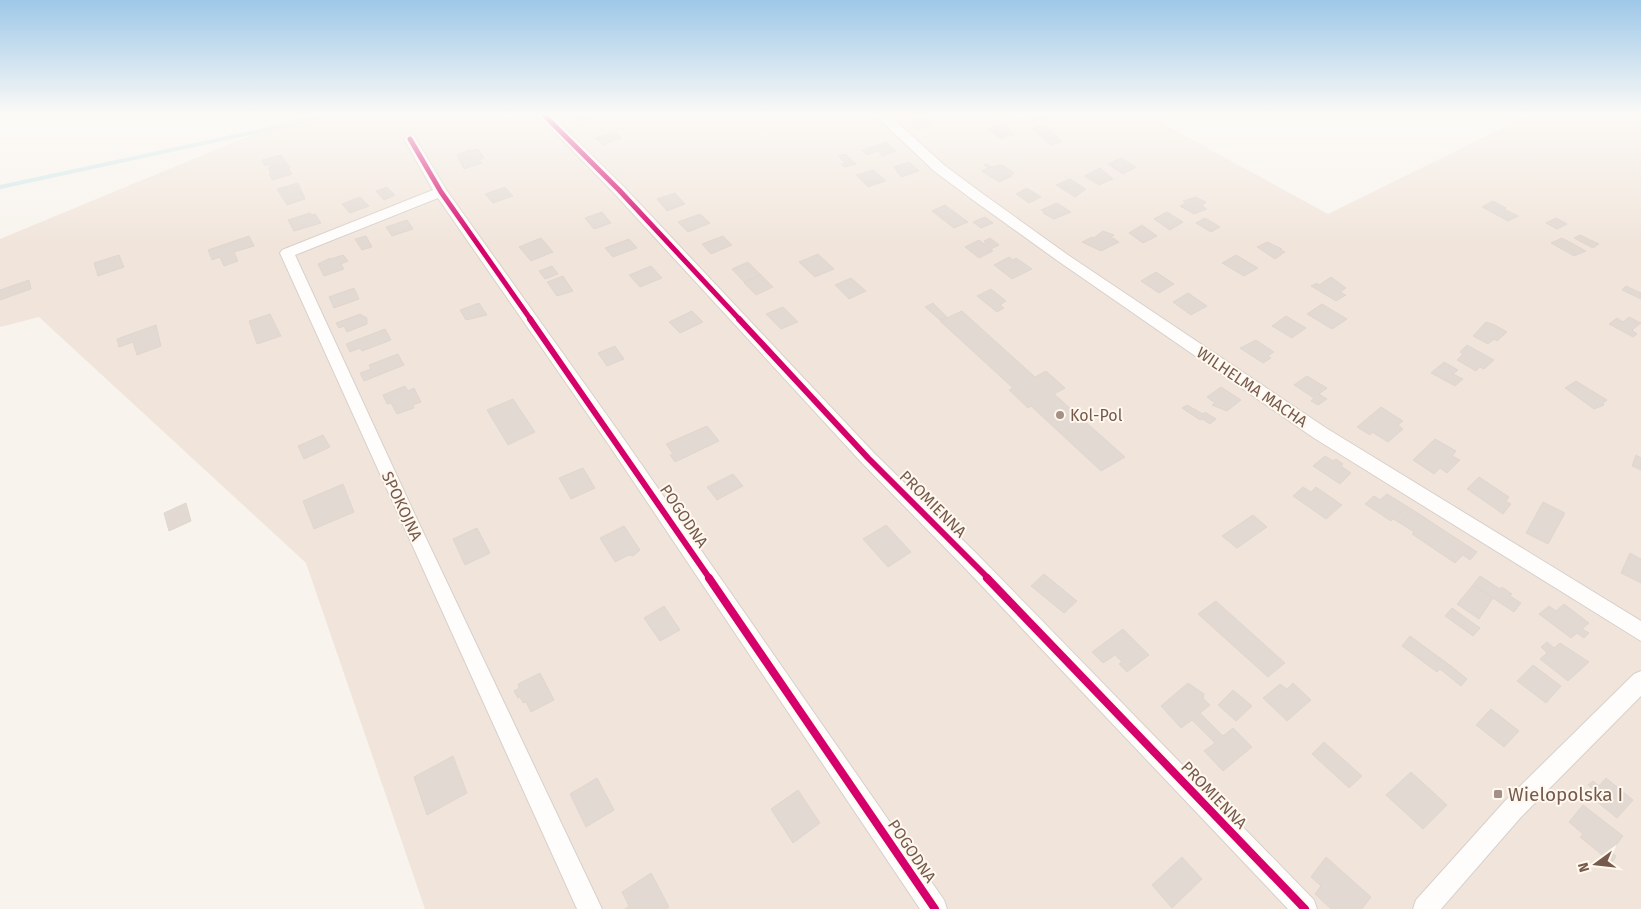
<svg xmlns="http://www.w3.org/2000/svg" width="1641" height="909" viewBox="0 0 1641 909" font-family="'Fira Sans',sans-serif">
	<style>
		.residential { fill: #f1e5db }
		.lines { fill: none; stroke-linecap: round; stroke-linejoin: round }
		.stream { stroke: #cfe7e8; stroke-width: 4 }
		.building { fill: #e2d9d2; stroke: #e1d6cf }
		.minor-casing { stroke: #d7d0cb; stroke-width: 2 }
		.minor { fill: #fefdfc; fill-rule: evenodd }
		.cycleway-far2-casing { stroke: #fff8ef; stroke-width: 8 }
		.cycleway-far1-casing { stroke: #fff8ef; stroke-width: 9 }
		.cycleway-casing { stroke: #fff8ef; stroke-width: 11 }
		.cycleway-far2 { stroke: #d6006c; stroke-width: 5 }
		.cycleway-far1 { stroke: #d6006c; stroke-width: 6 }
		.cycleway { stroke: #d6006c; stroke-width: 8 }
		.poi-dot { fill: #a49085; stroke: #fff8ef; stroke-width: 2 }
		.labels { text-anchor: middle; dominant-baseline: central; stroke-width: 4; stroke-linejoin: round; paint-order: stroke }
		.street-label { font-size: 16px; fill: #765a4d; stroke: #fff8ef }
		.poi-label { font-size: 16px; fill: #765a4d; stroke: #fff8ef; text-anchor: start }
		.near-poi-label { font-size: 19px; fill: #765a4d; stroke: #fff8ef; text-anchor: start }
	</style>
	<rect width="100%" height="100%" fill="#f8f3ed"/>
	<polygon class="residential" points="312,115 1147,115 1328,214 1529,115 1641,115 1641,909 425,909 306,563 39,317 0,327 0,239 280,123"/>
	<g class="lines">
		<polyline class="stream" points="0,187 334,115"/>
	</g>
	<g class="building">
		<polygon points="580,115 600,115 601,116 581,123 575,117"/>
		<polygon points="1024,115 1047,115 1049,117 1032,122"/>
		<polygon points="917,119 925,119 931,124 917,129 910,123"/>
		<polygon points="1001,124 1015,134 1002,139 988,129"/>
		<polygon points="1044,125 1063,142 1051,145 1032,128"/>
		<polygon points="614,131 622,138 603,145 595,138"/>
		<polygon points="886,142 896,151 882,156 878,151 867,155 862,150"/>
		<polygon points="478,149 484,158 479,160 482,163 464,169 457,155 470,150 471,151"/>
		<polygon points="846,154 856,164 844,167 841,164 845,163 838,156"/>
		<polygon points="281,155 290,168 288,168 292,174 272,180 269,174 271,173 268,168 271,167 269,164 265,166 262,160"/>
		<polygon points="1121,158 1136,167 1123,174 1108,164"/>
		<polygon points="909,162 919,171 901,177 894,167"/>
		<polygon points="987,164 991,167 1002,165 1014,173 1010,175 1012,176 999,182 982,171 988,168 984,165"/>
		<polygon points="1100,168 1113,179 1099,185 1084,176"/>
		<polygon points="873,170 886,181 868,187 856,175"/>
		<polygon points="1070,179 1086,189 1075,197 1056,185"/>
		<polygon points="298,183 305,199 287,205 277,189"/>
		<polygon points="387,187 395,195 384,200 376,191"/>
		<polygon points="505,187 513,196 493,203 485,194"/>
		<polygon points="1027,188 1041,197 1029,203 1016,194"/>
		<polygon points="675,193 685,204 667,211 657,199"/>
		<polygon points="360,197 369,206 350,213 342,204"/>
		<polygon points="1196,197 1206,202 1202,206 1207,209 1194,214 1180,206 1186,203 1183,201"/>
		<polygon points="1493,201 1506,208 1504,209 1518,216 1508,221 1482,207"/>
		<polygon points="1057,203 1071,212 1054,219 1043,213 1045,212 1041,210"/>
		<polygon points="945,205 968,222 954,228 932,211"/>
		<polygon points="602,212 611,223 594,229 585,218"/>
		<polygon points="1167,212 1183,222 1170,230 1154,219"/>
		<polygon points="310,213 311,215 315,214 321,223 294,231 288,220"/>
		<polygon points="700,214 710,223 688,232 678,222"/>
		<polygon points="985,217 993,223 981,228 973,222"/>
		<polygon points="1205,218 1220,227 1211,232 1196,223"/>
		<polygon points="1556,218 1567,224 1557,229 1546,223"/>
		<polygon points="407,220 413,229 392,236 386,227"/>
		<polygon points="1142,225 1157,236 1143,243 1129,233"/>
		<polygon points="1103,231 1114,235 1111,237 1119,242 1101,251 1082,242 1092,237 1094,238"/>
		<polygon points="1580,235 1599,244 1593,248 1574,238"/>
		<polygon points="249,236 254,246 234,252 238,261 224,266 220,257 212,260 208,250"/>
		<polygon points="366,236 372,247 362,250 355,239"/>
		<polygon points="723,236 732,245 711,254 702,244"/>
		<polygon points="541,238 553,252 531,261 519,247"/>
		<polygon points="990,238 999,245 991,249 993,251 979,258 965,247 979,240 984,244 986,243 984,241"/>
		<polygon points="1562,238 1586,251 1574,256 1551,243"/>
		<polygon points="629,239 637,248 613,257 605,248"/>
		<polygon points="1267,242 1282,249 1280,250 1285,252 1275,259 1257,247"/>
		<polygon points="818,254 834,269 815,277 799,262"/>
		<polygon points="119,255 124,267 98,276 94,263"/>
		<polygon points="343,255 348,261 341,264 344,269 324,276 318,264 330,258 331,259"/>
		<polygon points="1236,255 1258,268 1244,276 1222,263"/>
		<polygon points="1009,257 1013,260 1016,258 1032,269 1012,279 994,265"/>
		<polygon points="748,262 761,275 744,282 732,269"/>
		<polygon points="552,266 558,274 545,279 539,271"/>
		<polygon points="651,266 662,278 640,287 629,275"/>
		<polygon points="1156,272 1174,284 1159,293 1141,281"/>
		<polygon points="761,275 773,287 756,295 744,283"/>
		<polygon points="563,276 573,291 557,296 547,282"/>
		<polygon points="1331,277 1346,288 1340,292 1346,295 1336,301 1311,286 1317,283 1319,285"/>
		<polygon points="851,278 866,291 849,299 835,285"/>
		<polygon points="29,280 31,289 0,300 0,290"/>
		<polygon points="1626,286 1641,293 1641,299 1622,290"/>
		<polygon points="354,288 359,299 334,308 329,297"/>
		<polygon points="991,289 1006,301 1000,305 1004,308 997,312 977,296"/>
		<polygon points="1188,293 1207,306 1191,315 1173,302"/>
		<polygon points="479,303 487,315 466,320 460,310"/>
		<polygon points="933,303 947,317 940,320 925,307"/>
		<polygon points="1322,304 1347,319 1332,329 1307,314"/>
		<polygon points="783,307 798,322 781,329 766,314"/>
		<polygon points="692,311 703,322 680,333 669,322"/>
		<polygon points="962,311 1035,377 1046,371 1065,388 1054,394 1125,457 1101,471 1031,406 1028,408 1009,390 1013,388 940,321"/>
		<polygon points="270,314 281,336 257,344 249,321"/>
		<polygon points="360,314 367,318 367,324 347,332 344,326 339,328 336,323"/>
		<polygon points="1286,316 1306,328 1292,338 1272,326"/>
		<polygon points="1629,317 1641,323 1632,330 1637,334 1633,337 1609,324 1617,318 1623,322"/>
		<polygon points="1486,322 1495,325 1507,332 1497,341 1494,339 1488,344 1473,336"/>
		<polygon points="156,325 161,346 137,355 133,342 119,347 117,339"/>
		<polygon points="385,329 391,340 362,351 360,348 350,352 346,344"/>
		<polygon points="1256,340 1274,352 1268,356 1271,358 1263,363 1240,348"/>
		<polygon points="1467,345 1494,360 1484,369 1480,367 1476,371 1457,360 1463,354 1460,352"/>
		<polygon points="615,346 624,359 607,366 598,353"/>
		<polygon points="398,354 404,365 364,381 360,373 371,369 369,365"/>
		<polygon points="1444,362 1458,370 1453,374 1463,379 1455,386 1431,373"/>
		<polygon points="1307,376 1327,388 1319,394 1327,399 1318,405 1311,401 1314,398 1294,385"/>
		<polygon points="1576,381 1607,400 1603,403 1604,405 1594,409 1565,388"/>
		<polygon points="405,386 408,391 414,388 421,402 413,405 414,408 397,414 391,403 387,404 383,395"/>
		<polygon points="1221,387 1241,400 1227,411 1212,405 1215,403 1207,397"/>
		<polygon points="513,399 535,432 508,445 487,410"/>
		<polygon points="1187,405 1203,414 1205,412 1216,419 1210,424 1202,419 1200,420 1182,408"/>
		<polygon points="1381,407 1403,421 1398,425 1403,429 1388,442 1372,432 1370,435 1357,427"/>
		<polygon points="707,426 719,441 675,462 670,455 673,454 666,444"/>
		<polygon points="323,435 330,447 304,459 298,446"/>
		<polygon points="1435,439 1456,451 1452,456 1460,460 1447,473 1440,468 1434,474 1413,460"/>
		<polygon points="1636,455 1641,458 1641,470 1632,466"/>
		<polygon points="1325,456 1333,461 1336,459 1343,464 1341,466 1351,473 1340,484 1313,466"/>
		<polygon points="583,468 595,488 571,499 559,478"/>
		<polygon points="733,474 743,486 717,500 707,487"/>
		<polygon points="1479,477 1509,497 1506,501 1511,504 1503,514 1467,489"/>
		<polygon points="343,484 354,512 314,529 303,501"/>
		<polygon points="1303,487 1311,492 1316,487 1342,505 1326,519 1293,496"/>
		<polygon points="1387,494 1413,510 1400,523 1393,519 1391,521 1365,504 1374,496 1380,500"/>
		<polygon points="1543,502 1565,513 1548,544 1526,533"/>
		<polygon points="186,503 191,521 169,531 164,513"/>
		<polygon points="1413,510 1477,552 1470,560 1463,555 1455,563 1412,534 1414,532 1400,523"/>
		<polygon points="1253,515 1267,527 1237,548 1222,536"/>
		<polygon points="886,525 911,552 888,567 863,539"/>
		<polygon points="624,526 640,550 633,556 629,555 615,562 600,538"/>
		<polygon points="477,528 490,553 465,565 453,539"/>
		<polygon points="1630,553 1641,559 1641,583 1621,573"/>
		<polygon points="1044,574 1077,601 1064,613 1031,586"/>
		<polygon points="1480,576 1500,589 1502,587 1512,594 1510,596 1521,603 1514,612 1473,585"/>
		<polygon points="1473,585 1493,598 1479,619 1457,604"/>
		<polygon points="1216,601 1285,663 1268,677 1198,614"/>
		<polygon points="1564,604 1589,623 1582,629 1589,633 1584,638 1577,633 1571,638 1539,614 1549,606 1556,611"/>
		<polygon points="664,606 680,630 660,641 644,618"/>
		<polygon points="1452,608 1480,628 1473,636 1445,616"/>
		<polygon points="1123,629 1149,655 1127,672 1119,664 1122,662 1115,655 1103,663 1092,652"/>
		<polygon points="1410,636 1451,666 1467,679 1461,686 1440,669 1437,672 1402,646"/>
		<polygon points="1547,642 1554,648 1560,643 1589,662 1568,681 1540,659 1547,653 1541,647"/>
		<polygon points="1533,665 1561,686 1546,703 1517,681"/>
		<polygon points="540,673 554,700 531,712 526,702 523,703 520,697 518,698 514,691 519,688 518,684"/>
		<polygon points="1188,683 1204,694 1203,698 1210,705 1200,713 1223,736 1233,728 1252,747 1223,771 1204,751 1215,743 1192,720 1181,728 1161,706"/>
		<polygon points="1293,683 1311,700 1287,721 1263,698 1280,684 1287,689"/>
		<polygon points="1233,690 1252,706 1236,721 1218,705"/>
		<polygon points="1491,709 1519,731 1504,747 1476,725"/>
		<polygon points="1324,742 1362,776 1349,788 1312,754"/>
		<polygon points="453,756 467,793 427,815 414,777"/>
		<polygon points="1411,772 1447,805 1423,829 1386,795"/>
		<polygon points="597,778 614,810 586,827 570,794"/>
		<polygon points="1606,778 1633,800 1617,818 1590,796 1595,790 1588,785 1593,781 1599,786"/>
		<polygon points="798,790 820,823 793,843 771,809"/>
		<polygon points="1583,805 1623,836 1611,852 1616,856 1612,863 1580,837 1583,834 1569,822"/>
		<polygon points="1182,857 1202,879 1172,908 1152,885"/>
		<polygon points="1326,857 1371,897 1362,909 1331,909 1315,894 1321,886 1311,877"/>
		<polygon points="651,873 669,907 666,909 625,909 629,906 622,892"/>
	</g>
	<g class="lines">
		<g class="minor-casing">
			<g id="minor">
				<polygon points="538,115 551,115 624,187 874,453 976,553 1314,900 1317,909 1288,909 962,565 862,463 614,193"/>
				<polygon points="875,115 889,115 944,165 983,194 1068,255 1326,428 1641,621 1641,641 1314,438 1058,261 973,200 934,171"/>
				<polygon points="410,135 414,136 447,191 621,435 944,900 947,909 920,909 609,445 438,198 295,255 415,515 602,909 577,909 280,253 282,250 433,190 404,139"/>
				<polygon points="1641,671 1641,696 1521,817 1441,909 1413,909 1416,900 1505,801 1634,674"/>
			</g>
		</g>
		<use href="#minor" class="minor"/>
		<g class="cycleway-far2-casing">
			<g id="cycleway-far2">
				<polyline points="544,115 619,190 740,320"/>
				<polyline points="410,139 441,192 531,320"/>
			</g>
		</g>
		<g class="cycleway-far1-casing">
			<g id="cycleway-far1">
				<polyline points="530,319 710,579"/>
				<polyline points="739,319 868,458 989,579"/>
			</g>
		</g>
		<g class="cycleway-casing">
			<g id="cycleway">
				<polyline points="709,578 935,909"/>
				<polyline points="987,578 1305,909"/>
			</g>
		</g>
		<use href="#cycleway-far2" class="cycleway-far2"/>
		<use href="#cycleway-far1" class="cycleway-far1"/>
		<use href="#cycleway" class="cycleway"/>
	</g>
	<linearGradient id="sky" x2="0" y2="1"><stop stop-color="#9ec8e8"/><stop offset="0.47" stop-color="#fcfaf7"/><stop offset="1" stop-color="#fcfaf7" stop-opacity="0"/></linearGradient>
	<rect width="1641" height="243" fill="url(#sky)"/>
	<g class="poi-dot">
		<circle cx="1060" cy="415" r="5"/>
		<rect x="1493" y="789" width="10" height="10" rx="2.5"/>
	</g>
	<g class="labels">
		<g class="street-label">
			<text transform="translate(1252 387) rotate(34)">WILHELMA MACHA</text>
			<text transform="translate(933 504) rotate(45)">PROMIENNA</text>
			<text transform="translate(402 506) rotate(65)">SPOKOJNA</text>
			<text transform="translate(684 516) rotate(56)">POGODNA</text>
			<text transform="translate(1214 795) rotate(46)">PROMIENNA</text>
			<text transform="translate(912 851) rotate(56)">POGODNA</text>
		</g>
		<g class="poi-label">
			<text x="1070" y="415">Kol-Pol</text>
		</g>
		<g class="near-poi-label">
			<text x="1508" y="794">Wielopolska I</text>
		</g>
	</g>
	<g transform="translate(1596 864) rotate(255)" stroke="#fff8ef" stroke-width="4" paint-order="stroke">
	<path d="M0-4L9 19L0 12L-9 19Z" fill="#765a4d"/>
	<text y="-8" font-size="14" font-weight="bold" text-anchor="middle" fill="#765a4d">N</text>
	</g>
</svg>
